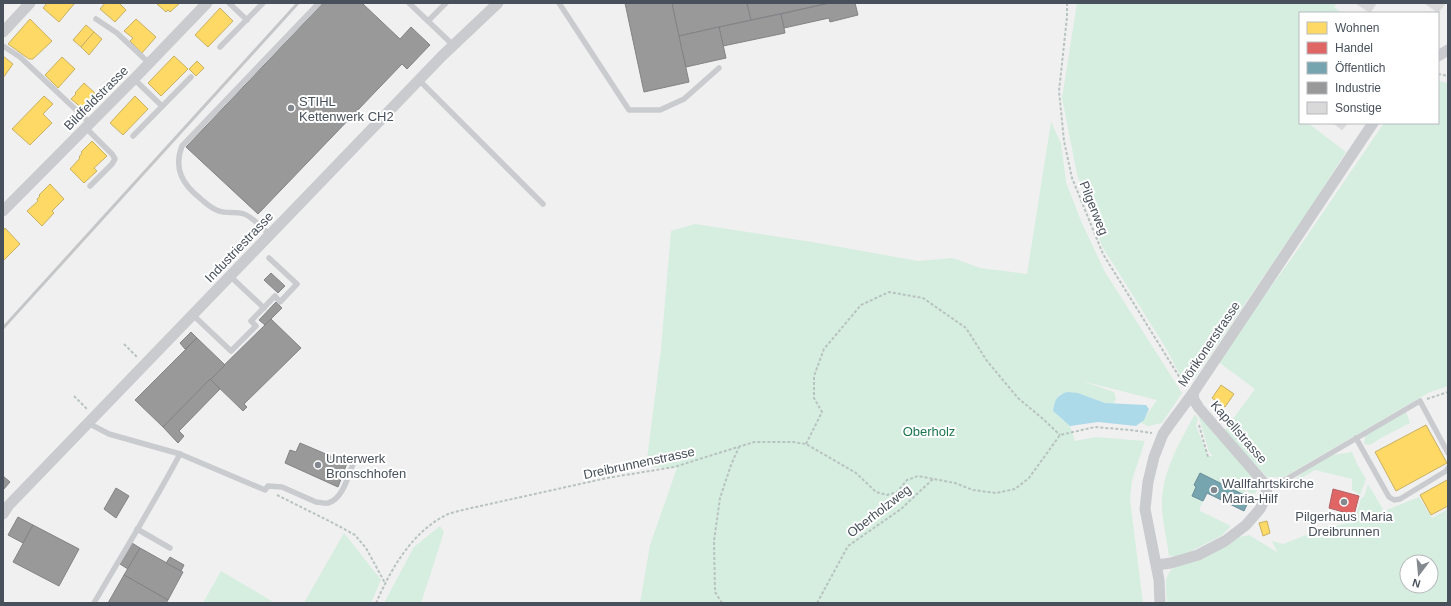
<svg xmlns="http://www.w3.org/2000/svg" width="1451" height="606" viewBox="0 0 1451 606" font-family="Arial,sans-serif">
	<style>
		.green { fill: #d6eee0; fill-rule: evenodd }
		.water { fill: #acdae9 }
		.homes { fill: #ffd966; stroke: #c8b063 }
		.shops { fill: #e06666; stroke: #b26063 }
		.public { fill: #76a5af; stroke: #688c96 }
		.industry { fill: #999; stroke: #818386 }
		.building { fill: #d9d9da; stroke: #e1e2e3 }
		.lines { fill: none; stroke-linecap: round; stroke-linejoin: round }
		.path { stroke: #b8c3c0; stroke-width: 2; stroke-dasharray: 3 2; stroke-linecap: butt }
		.service { stroke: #cacbce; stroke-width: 5.5 }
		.minor { stroke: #cacbce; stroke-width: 11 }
		.rail { stroke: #c5c6c8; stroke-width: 3 }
		.poi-dot { fill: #83898f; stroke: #fff; stroke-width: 1.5 }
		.labels { text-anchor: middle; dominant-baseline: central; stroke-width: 4; stroke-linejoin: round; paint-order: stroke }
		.street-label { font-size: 13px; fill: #48515b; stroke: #fff }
		.poi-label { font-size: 13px; fill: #48515b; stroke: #fff; text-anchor: start }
		.park-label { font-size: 13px; fill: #1d784f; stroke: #fff }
	</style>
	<rect width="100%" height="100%" fill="#f0f0f0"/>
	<g class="green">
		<polygon points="1077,3 1337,3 1334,7 1342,13 1300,13 1300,113 1299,115 1300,117 1300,123 1308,123 1346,152 1312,205 1194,379 1184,382 1164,345 1102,246 1077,174 1062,98"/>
		<polygon points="1438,81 1448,83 1448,386 1428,393 1284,477 1267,477 1224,431 1255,389 1217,361 1294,255 1384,123 1438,123"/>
		<polygon points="1051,122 1061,143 1066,182 1081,221 1105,272 1182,393 1162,423 1148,426 1141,423 1157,400 1082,381 1114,392 1116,399 1113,404 1105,403 1078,393 1060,394 1056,399 1053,411 1070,426 1075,441 1096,437 1145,441 1132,480 1130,499 1143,603 640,603 650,545 677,468 646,467 661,349 671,231 695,224 812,242 918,261 953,258 980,268 1027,274"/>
		<polygon points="1406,412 1410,423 1381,438 1370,445 1364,444 1365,434"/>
		<path d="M1195,414L1198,419L1196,426L1208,456H1213L1209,452L1198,414L1252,473L1259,486L1255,494L1249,493L1247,489L1244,496L1200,473L1194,485L1196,487L1192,496L1203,501L1200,508V511L1231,526L1221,536L1181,556H1169C1167,539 1162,521 1162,504C1162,471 1180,442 1195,414Z"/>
		<polygon points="1352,452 1358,466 1366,479 1360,495 1352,490 1352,479 1315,470 1291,484 1302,473 1332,455"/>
		<path d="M1368,484L1384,511L1419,497L1432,518L1448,509V603H1167C1166,586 1162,575 1178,564L1234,538L1249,535L1277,552L1272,541L1283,544L1306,535L1322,531L1327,526L1332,528L1342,524L1354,522L1361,498L1364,497ZM1407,562H1431V586H1407Z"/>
		<polygon points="440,526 444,532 421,603 384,603 414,547"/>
		<polygon points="344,533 381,580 371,603 304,603"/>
		<polygon points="221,571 275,603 203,603"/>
	</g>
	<path class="water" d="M1067,392L1078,393L1105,403L1146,405L1149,409L1144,420L1136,426L1098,422L1070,426L1053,411C1055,401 1055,396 1067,392Z"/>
	<g class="homes">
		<polygon points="47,3 73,3 74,4 59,22 43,8"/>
		<polygon points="105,3 119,3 126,10 115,22 100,9"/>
		<polygon points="158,3 180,3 170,12 168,10 166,12 157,4"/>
		<polygon points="220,8 233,21 208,47 195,35"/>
		<polygon points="30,19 52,41 33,59 29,59 8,44"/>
		<polygon points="136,19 156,37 142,53 130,41 133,38 124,31"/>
		<polygon points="86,25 94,32 81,47 73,40"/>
		<polygon points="94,32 102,39 89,55 81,47"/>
		<polygon points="3,56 13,64 3,78"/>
		<polygon points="174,56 188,69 161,96 148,83"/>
		<polygon points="62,57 75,69 58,88 45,75"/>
		<polygon points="197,61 204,68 196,76 189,69"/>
		<polygon points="84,83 96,94 83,109 71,99 76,94 75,93"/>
		<polygon points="44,96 53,104 43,114 52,123 30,145 12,129"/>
		<polygon points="135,96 148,109 123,135 110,123"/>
		<polygon points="92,141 107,156 94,168 97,171 84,183 70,169 80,158 79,157 82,153 81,152"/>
		<polygon points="50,184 64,199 52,211 54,213 42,226 27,211 38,201 37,199 40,196 39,195"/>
		<polygon points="5,228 20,244 3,261 3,231"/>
		<polygon points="1221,385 1234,394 1225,407 1212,398"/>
		<polygon points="1426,425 1447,463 1396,491 1375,452"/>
		<polygon points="1447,480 1448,482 1448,506 1431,515 1420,495"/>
		<polygon points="1267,521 1270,533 1263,536 1259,523"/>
	</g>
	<polygon class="shops" points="1333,489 1359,496 1354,515 1329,508"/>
	<polygon class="public" points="1200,473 1250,498 1244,511 1207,493 1203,501 1192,496 1196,487 1194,485"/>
	<g class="industry">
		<polygon points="323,3 362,3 400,39 411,27 430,45 407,69 402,64 258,214 186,147"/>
		<polygon points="625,3 672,3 689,82 644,92"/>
		<polygon points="672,3 747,3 751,20 679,36"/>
		<polygon points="747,3 830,3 751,20"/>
		<polygon points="830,3 855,3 858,15 830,22 829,18 784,28 781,14"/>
		<polygon points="781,14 785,33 723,46 719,27"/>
		<polygon points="719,27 726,58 686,67 679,36"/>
		<polygon points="271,273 285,286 278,293 264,280"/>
		<polygon points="276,302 282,308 265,325 259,320"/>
		<polygon points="271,319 301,348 244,404 247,407 243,411 210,379"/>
		<polygon points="191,332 197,338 185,349 180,343"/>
		<polygon points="197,338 225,365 163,427 135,400"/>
		<polygon points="210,379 220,389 179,431 184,436 178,443 163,427"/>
		<polygon points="300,443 347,463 338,487 285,463 290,450 296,452"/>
		<polygon points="3,476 10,482 3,490"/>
		<polygon points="116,488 129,496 116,518 104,509"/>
		<polygon points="18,517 33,525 23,543 8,535"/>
		<polygon points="33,525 79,549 59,586 13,562"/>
		<polygon points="132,543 140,548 128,569 120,564"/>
		<polygon points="140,548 183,572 168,600 124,575"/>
		<polygon points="170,557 184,565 181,571 166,563"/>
		<polygon points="124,575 168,600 166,603 108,603"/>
	</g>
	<g class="building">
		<polygon points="1355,3 1377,3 1370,13"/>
		<polygon points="1424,3 1446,3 1438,13"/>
		<polygon points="1333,123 1348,123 1342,130"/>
	</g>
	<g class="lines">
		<g class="path">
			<polyline points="1067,3 1067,17 1059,91 1064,141 1072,178 1103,254 1185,386"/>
			<polyline points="1438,74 1448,76"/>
			<polyline points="124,344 137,357"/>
			<polyline points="74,396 87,409"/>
			<polyline points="1427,399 1448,392"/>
			<polyline points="1199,425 1208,457"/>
			<polyline points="806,444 822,412 814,398 814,376 824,349 861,305 889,292 923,298 966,328 987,361 1018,398 1043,419 1060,435"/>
			<polyline points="277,495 335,524 355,535 366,548 385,583"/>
			<path d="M376,603C391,569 411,533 446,515C452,512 460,511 467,509L607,478L674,467L754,442H793L806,444L856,473L876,492L887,495L897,492L907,480L918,476L955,483L973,490L996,493L1015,489L1029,478L1060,435L1095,427L1130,430L1152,433"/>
			<polyline points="722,603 715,592 714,541 720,498 731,465 739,447"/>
			<polyline points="817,603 848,546 901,509 933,479"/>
		</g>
		<g class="service">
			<polyline points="229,3 247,20"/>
			<polyline points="409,3 453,45"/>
			<polyline points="559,3 629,110 660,110 684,99 719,68"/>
			<polyline points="96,19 117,33 149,63"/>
			<polyline points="428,21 446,3"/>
			<polyline points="3,46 20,57 90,123"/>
			<polyline points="220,47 263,3"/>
			<polyline points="134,79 162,106"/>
			<polyline points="419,80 543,204"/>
			<polyline points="86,128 112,154 115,159 112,164 90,186"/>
			<polyline points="133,136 191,77"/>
			<path d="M270,235C263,229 253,217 244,214C236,211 227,214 219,211C212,209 207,204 201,199C183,185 173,169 182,146L319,3"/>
			<polyline points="230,276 264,308"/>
			<polyline points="193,315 231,351 256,326 251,321 275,296 280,302 297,284 269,258"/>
			<path d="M88,423L109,434L180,454L265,490L268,486L282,487L316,502C320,502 325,504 328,503C343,499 348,476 353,464"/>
			<polyline points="1356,438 1389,497 1394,500 1400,499 1446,471 1448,468"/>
			<polyline points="1265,484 1285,480 1420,401 1448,453"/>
			<polyline points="137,529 170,548"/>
			<path d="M94,603C123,553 153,505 180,454"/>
		</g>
		<g class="minor">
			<polyline points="3,32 30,3"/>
			<polyline points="1438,56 1448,50"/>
			<polyline points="3,211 134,79 207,3"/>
			<polyline points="3,514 9,505 314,189 442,56 498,3"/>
			<polyline points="1157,565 1171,563 1198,555 1225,541 1246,525 1260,509 1267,494 1265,484 1199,408 1194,400 1193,393"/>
			<polyline points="1160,603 1159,580 1145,509 1148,482 1154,457 1163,434 1170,424 1193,393 1373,123"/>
		</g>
		<polyline class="rail" points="3,328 298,3"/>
	</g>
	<g class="poi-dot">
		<circle cx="291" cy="108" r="4"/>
		<circle cx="318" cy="465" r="4"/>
		<circle cx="1214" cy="490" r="4"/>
		<circle cx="1344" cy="502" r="4"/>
	</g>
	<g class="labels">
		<g class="street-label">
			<text transform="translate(96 98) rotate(-45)">Bildfeldstrasse</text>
			<text transform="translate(1094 208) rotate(68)">Pilgerweg</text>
			<text transform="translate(239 247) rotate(-46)">Industriestrasse</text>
			<text transform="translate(1209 344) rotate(-56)">Mörikonerstrasse</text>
			<text transform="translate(1239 432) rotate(49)">Kapellstrasse</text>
			<text transform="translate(639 463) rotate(-12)">Dreibrunnenstrasse</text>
			<text transform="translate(879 511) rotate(-38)">Oberholzweg</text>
		</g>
		<g class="poi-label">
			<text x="299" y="101">STIHL<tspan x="299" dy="15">Kettenwerk CH2</tspan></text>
			<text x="326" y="458">Unterwerk<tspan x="326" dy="15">Bronschhofen</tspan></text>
			<text x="1222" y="483">Wallfahrtskirche<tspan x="1222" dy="15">Maria-Hilf</tspan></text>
			<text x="1344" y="516" text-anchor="middle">Pilgerhaus Maria<tspan x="1344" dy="15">Dreibrunnen</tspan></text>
		</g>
		<g class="park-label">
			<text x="929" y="431">Oberholz</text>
		</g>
	</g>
	<rect width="1451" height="606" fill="none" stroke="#48515b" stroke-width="8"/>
	<rect x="1299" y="12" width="140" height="112" fill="#ffffff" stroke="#b6b9bd"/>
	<rect x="1307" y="22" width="20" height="12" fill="#ffd966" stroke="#b6b9bd"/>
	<text x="1335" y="32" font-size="12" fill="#48515b">Wohnen</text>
	<rect x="1307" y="42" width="20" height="12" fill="#e06666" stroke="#b6b9bd"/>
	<text x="1335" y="52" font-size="12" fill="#48515b">Handel</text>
	<rect x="1307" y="62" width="20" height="12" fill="#76a5af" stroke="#b6b9bd"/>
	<text x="1335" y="72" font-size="12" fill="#48515b">Öffentlich</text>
	<rect x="1307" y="82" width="20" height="12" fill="#999999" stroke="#b6b9bd"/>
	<text x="1335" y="92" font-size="12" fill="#48515b">Industrie</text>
	<rect x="1307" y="102" width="20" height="12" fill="#d9d9da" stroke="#b6b9bd"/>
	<text x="1335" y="112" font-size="12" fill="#48515b">Sonstige</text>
	<g transform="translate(1419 574) rotate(196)"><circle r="19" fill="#ffffff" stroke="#b6b9bd"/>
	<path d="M0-3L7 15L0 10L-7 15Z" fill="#83898f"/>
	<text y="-6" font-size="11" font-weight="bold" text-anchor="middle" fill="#48515b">N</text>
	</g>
</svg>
